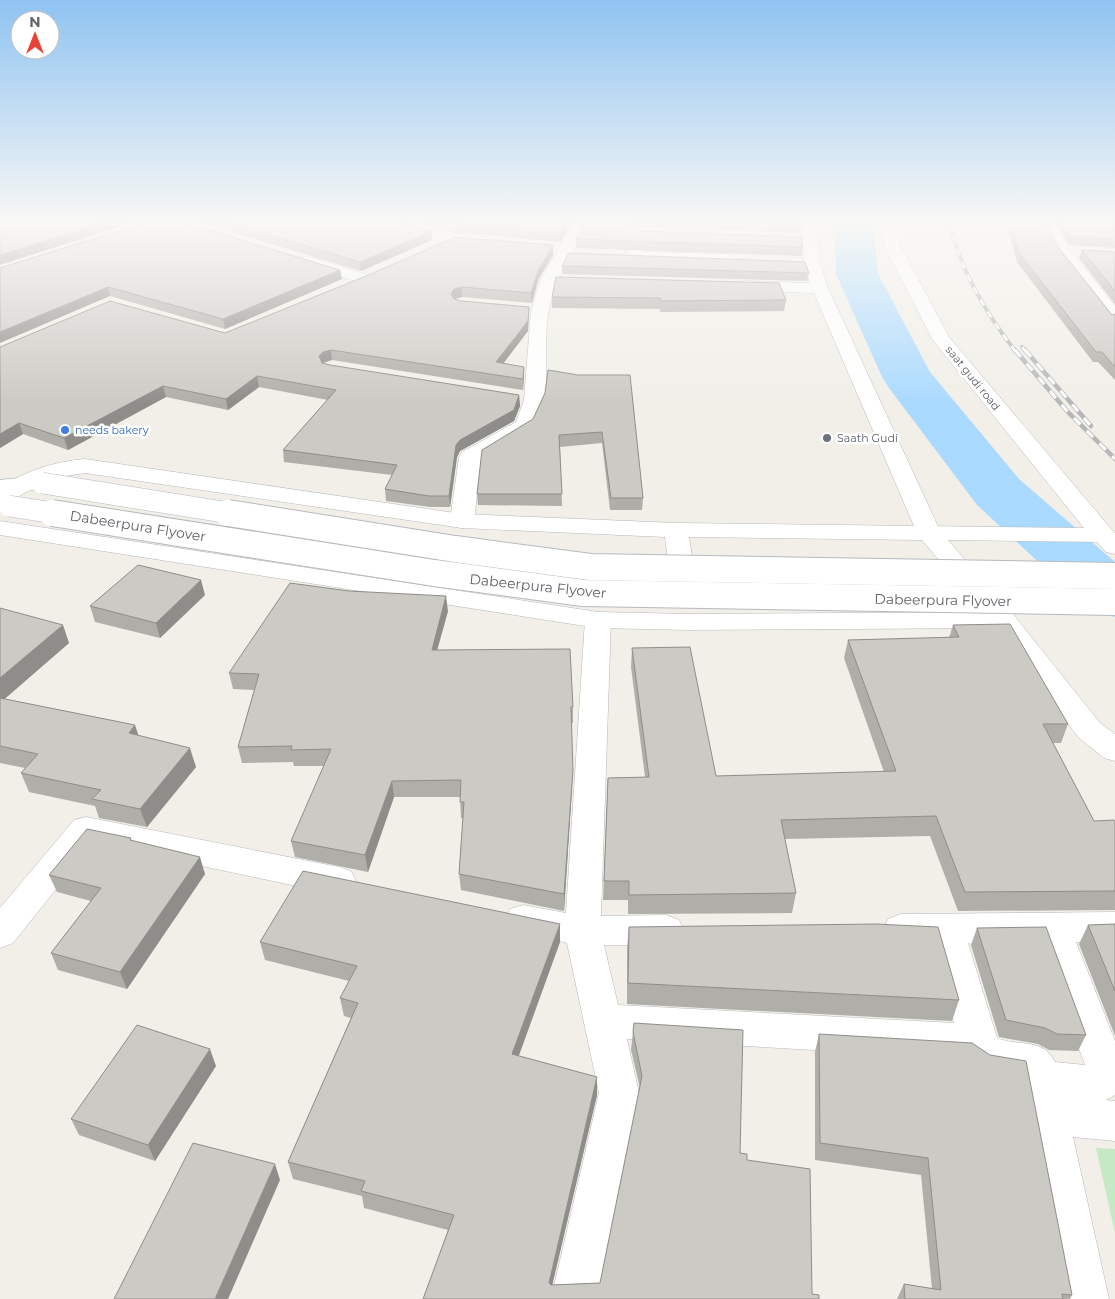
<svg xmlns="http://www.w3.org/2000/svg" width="1115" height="1299" viewBox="0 0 1115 1299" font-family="Montserrat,sans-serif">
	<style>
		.green { fill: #c5e8c5 }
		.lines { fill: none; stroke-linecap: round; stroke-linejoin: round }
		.river { fill: #aadaff; fill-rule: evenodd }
		.minor-casing { stroke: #b5b8bc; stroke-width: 1 }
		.tertiary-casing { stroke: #b5b8bc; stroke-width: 1 }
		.secondary-casing { stroke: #b6babf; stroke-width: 1 }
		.minor { fill: #fff; fill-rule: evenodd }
		.tertiary { fill: #fff; fill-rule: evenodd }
		.secondary { fill: #fff; fill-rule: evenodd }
		.rail-far1-casing { stroke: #b6b7b8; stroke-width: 4 }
		.rail-casing { stroke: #b6b7b8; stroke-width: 4.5 }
		.rail-far1 { stroke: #fff; stroke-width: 2.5; stroke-dasharray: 7; stroke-linecap: butt }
		.rail { stroke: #fff; stroke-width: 3; stroke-dasharray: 9; stroke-linecap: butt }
		.secondary-bridge-far1-casing { stroke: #b6babf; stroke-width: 22; stroke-linecap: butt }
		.secondary-bridge-casing { stroke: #b6babf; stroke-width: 28; stroke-linecap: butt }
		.secondary-bridge-far1 { stroke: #fff; stroke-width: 21 }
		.secondary-bridge { stroke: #fff; stroke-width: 26 }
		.wall { fill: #afaea9 }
		.shaded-wall { fill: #8f8d8a }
		.building { fill: #cccac5; stroke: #8f8d8a }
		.shop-dot { fill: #3f7fe0; stroke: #fff; stroke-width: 2 }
		.worship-dot { fill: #6b7280; stroke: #fff; stroke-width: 2 }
		.labels { text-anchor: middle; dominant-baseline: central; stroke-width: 5; stroke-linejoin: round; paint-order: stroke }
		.far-street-label { font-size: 11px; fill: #5f6368; stroke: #fff }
		.far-shop-label { font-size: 11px; fill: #366cbe; stroke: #fff; text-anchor: start }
		.far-worship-label { font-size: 11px; fill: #5b616d; stroke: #fff; text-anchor: start }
		.street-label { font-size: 14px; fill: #5f6368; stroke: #fff }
	</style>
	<rect width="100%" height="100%" fill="#f1efe8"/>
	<polygon class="green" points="1096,1148 1115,1149 1115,1233"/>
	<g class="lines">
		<polygon class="river" points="835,222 873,222 878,274 930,372 1019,479 1115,562 1115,617 1091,611 977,505 889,388 882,377 836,274"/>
		<g class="minor-casing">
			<g id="minor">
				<path d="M382,222H407L453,234L487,237L495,242C484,257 401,230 384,225Z"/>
				<path d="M574,222H588C573,250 556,277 549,309C541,347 556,396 532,429L481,460L474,521L470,526L462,528L454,526L450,521L459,457L462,452L516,422L524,400L531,311L540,281Z"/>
				<polygon points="635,222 649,222 645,252 729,254 737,259 729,264 628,259 626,256"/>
				<polygon points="802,222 816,222 820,263 828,288 941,533 937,538 929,540 921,538 917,533 814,293 744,291 738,290 736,286 738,282 744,281 810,283 804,263"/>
				<polygon points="1040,222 1054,222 1070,250 1115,306 1115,323 1109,322 1057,254"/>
				<polygon points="306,256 371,276 373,279 371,282 365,284 300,264 298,261 300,258"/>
				<polygon points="1103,528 1115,533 1115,554 1106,552 1091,535 1094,530"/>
				<path d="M598,612L607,614L611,620L601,916L666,915L679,920L684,930L679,940L666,945H604L618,1005L954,1023L932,943L901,944L888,939L883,929L888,919L901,914L1115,912V942H1076L1115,1041V1095L1106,1100L1115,1101V1141L1073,1137L1109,1299H1063L1019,1077C1002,1075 976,1075 966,1059L627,1039L639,1093L597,1299H551L599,1093L567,943L510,929L505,919L510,909L523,905L566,913L585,620L589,614ZM1040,942L1085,1065L1055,1062C1044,1037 1017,1047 997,1038L968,943Z"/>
				<polygon points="1004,612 1013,614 1100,723 1115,734 1115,761 1104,758 1078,737 995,626 991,620 995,614"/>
				<polygon points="86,817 339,867 351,871 356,881 351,891 339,895 93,843 13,943 0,948 0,908 74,820"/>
			</g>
		</g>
		<g class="tertiary-casing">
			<g id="tertiary">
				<path d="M881,222H895L900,245L949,337L1112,530L1115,535L1112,540L1103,542L948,540L990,589L986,594L977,597L968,594L922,540L689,537L698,593L694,598L685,601L676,598L672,593L665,537L462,528L85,473L47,479L8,503L0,505V488C27,470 53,462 85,459L462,514L676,523L1084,528L932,339L884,245Z"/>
				<polygon points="0,521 598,612 689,614 1004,612 1013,614 1017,620 1013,626 1004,628 689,630 598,628 0,535"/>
			</g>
		</g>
		<g class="secondary-casing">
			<polygon id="secondary" points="42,476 50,478 53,483 50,488 0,494 0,480"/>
		</g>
		<use href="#minor" class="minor"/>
		<use href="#tertiary" class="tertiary"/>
		<use href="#secondary" class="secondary"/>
		<g class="rail-far1-casing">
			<g id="rail-far1">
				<path d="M949,222C961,271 985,312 1016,352"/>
				<polyline points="1022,347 1026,352"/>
			</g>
		</g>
		<g class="rail-casing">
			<g id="rail">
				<polyline points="1015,350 1067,411 1115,459"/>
				<polyline points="1025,350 1091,426"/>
			</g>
		</g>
		<use href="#rail-far1" class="rail-far1"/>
		<use href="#rail" class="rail"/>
		<g class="secondary-bridge-far1-casing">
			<g id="secondary-bridge-far1">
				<polyline points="42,483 236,514"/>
				<polyline points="9,506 60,514"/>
			</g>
		</g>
		<g class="secondary-bridge-casing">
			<g id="secondary-bridge">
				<polyline points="52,513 434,573 583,593 1115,602"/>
				<polyline points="228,513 455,549 590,567 1115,576"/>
			</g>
		</g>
		<use href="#secondary-bridge-far1" class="secondary-bridge-far1"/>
		<use href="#secondary-bridge" class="secondary-bridge"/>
	</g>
	<g class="wall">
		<polygon points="198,222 398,222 432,231 432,240 361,271"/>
		<polygon points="415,222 572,222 560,242 453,232"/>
		<polygon points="585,222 802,222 800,233 640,226 637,229 640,231 803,247 802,256 576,248 576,239"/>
		<polygon points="1006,222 1046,222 1058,247 1112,315 1115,314 1115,380 1098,362 1093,362 1017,262"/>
		<polygon points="1056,222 1115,222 1115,248 1069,245"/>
		<polygon points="553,245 553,255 538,280 532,303 462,297 454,299 461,301 529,307 528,331 503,363 524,367 523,390 332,360 324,363 330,365 519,395 520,406 514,421 460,451 457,457 450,507 430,507 386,501 385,489 392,475 284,462 283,450 328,400 259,387 228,410 166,397 68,450 23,434 0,448 0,347 225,333"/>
		<polygon points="1082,250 1115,252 1115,304 1079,258"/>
		<polygon points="562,266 809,273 807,281 562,274"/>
		<polygon points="0,268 340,270 342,279 225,329 110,296"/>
		<polygon points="556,277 786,300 784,311 660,312 660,309 552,308 552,297"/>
		<polygon points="578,375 643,498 642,510 610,510 602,443 560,447 562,506 478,505 477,494"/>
		<polygon points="205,595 160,638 95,622 90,606"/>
		<polygon points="0,608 69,643 4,699 138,735 196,767 147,827 99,818 95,806 29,792 21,773 25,768 0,763"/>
		<polygon points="448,611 437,650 573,707 573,723 571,723 572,787 564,911 461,890 459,874 463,818 461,818 460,797 394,797 368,872 295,857 291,841 324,766 294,766 293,762 242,763 238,747 254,690 233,689 229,673"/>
		<polygon points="953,625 1068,724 1061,743 1053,743 1094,821 1115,822 1115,910 958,911 930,836 785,839 796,893 792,913 628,914 628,900 603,900 608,778 645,777 631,667 632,648 716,776 884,772 844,658 848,640 949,638"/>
		<polygon points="132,840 205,874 127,989 58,970 51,953 91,901 57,892 49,875"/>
		<polygon points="1115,924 1115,1036 1079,944 1088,925"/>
		<polygon points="629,927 959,1000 952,1021 627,1004 627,948"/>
		<polygon points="977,928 1086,1035 1078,1051 1049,1050 1038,1044 999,1037 971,945"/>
		<polygon points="260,942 560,942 518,1056 597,1077 597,1095 552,1285 600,1283 640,1088 631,1050 633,1032 747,1160 812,1294 423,1299 448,1230 364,1208 362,1196 293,1179 288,1162 351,1018 344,1016 340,998 349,981 265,960"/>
		<polygon points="819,1034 1072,1295 1070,1299 897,1299 904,1284 932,1289 921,1175 815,1160 815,1052"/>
		<polygon points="216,1066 155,1161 79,1135 71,1119"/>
	</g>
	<g class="shaded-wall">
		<polygon points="104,222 134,222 0,265 0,255"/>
		<polygon points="566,222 572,222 560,242 560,233"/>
		<polygon points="634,222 640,222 640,226 630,234 631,225"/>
		<polygon points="432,231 432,240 361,271 360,262"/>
		<polygon points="553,245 553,255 538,280 532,303 531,293 538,271"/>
		<polygon points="340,270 342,279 225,329 223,319"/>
		<polygon points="108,287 110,296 0,343 0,332"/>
		<polygon points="462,287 462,297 454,299 451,304 451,294 454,289"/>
		<polygon points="529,307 528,331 496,373 496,362"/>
		<polygon points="331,350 332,360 324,362 320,367 319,356 323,352"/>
		<polygon points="524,367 524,377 523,390 523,379"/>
		<polygon points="257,376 259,387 228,410 226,399"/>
		<polygon points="163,386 166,397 68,450 64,438"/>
		<polygon points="519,395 520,406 514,421 460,451 457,457 450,507 449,496 456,445 460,440"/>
		<polygon points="19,423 23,434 0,448 0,434"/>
		<polygon points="201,580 205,595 160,638 156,623"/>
		<polygon points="446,596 448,611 433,665 432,650"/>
		<polygon points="63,625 69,643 0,703 0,678"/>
		<polygon points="135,725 141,743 129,733"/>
		<polygon points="190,748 196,767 147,827 140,809"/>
		<polygon points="573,770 572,787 564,911 564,894"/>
		<polygon points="392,781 394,797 368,872 365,855"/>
		<polygon points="200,857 205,874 127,989 120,972"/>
		<polygon points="560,924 560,942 513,1072 512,1054"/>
		<polygon points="210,1049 216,1066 155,1161 148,1145"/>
		<polygon points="597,1077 597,1095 549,1299 549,1283"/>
		<polygon points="275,1164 280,1180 228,1299 215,1299"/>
	</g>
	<g class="building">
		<polygon points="0,222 104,222 0,255"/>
		<polygon points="147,222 182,222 340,270 223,319 108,287 0,332 0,268"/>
		<polygon points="226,222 398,222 432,231 360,262"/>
		<polygon points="449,222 566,222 560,233 453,223"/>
		<polygon points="585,222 634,222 631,225 640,231 802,237 803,247 576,239"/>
		<polygon points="756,222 802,222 801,224"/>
		<polygon points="1010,222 1046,222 1058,247 1112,315 1115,314 1115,367 1102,352 1096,352 1019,253"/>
		<polygon points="1063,222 1115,222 1115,239 1071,237"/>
		<polygon points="455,237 553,245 538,271 531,293 462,287 454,289 451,294 454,299 461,301 529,307 528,321 496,362 524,367 523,379 331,350 323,352 319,356 322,363 330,365 519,395 514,410 460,440 456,445 449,496 429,496 385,489 397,465 283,450 336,390 257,376 226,399 163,386 64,438 19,423 0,434 0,347 110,301 225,333 371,274"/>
		<polygon points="1082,250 1115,252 1115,291"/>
		<polygon points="569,253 805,262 809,273 562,266"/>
		<polygon points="556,277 779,283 786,300 661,301 660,298 552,297"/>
		<polygon points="548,370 578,375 630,375 643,498 611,498 602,432 559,435 562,494 477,494 482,450 533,419 545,393"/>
		<polygon points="138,565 201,580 156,623 90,606"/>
		<polygon points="290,583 349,591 446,596 432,650 570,649 573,707 571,707 573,770 564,894 459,874 464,802 460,802 461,780 392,781 365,855 291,841 331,749 291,750 292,746 238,747 259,674 229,673"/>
		<polygon points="0,608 63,625 0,678"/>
		<polygon points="1010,624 1068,724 1043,724 1094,821 1114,820 1115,822 1115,891 965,892 936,816 781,820 796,893 629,895 629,881 604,881 608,778 649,777 632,648 690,647 716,776 896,771 848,640 959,637 953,625"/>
		<polygon points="0,698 135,725 129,733 190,748 140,809 92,799 101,790 21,773 38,754 0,746"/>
		<polygon points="87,829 131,838 130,840 200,857 120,972 51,953 101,888 49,875"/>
		<polygon points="303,871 560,924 512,1054 597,1077 549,1283 551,1285 600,1283 642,1076 633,1032 634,1023 743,1030 740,1153 747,1154 747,1160 810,1169 812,1294 819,1295 819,1299 423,1299 454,1215 361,1191 365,1181 288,1162 358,1003 340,998 357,966 260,942"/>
		<polygon points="876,924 938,927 959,1000 628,983 629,927"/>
		<polygon points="1115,924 1115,991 1088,925"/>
		<polygon points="1046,927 1086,1035 1057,1034 1045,1028 1006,1020 977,928"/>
		<polygon points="137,1025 210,1049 148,1145 71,1119"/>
		<polygon points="819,1034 972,1043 990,1055 1026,1061 1072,1295 1062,1294 1063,1299 905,1299 904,1284 941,1290 928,1158 820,1143"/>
		<polygon points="193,1143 275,1164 215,1299 114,1299"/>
	</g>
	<linearGradient id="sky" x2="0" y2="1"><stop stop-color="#8fc3f1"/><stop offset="0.55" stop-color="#f9f8f5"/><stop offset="1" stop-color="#f9f8f5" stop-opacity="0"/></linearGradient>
	<rect width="1115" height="404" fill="url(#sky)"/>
	<circle class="shop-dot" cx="65" cy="430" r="5"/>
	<circle class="worship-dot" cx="827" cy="438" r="5"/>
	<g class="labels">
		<g class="far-street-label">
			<text transform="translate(973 378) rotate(51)">saat gudi road</text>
		</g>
		<g class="far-shop-label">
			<text x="75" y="430">needs bakery</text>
		</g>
		<g class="far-worship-label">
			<text x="837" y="438">Saath Gudi</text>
		</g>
		<g class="street-label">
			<text transform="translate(138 526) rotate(9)">Dabeerpura Flyover</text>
			<text transform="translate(538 586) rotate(6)">Dabeerpura Flyover</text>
			<text transform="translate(943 600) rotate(1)">Dabeerpura Flyover</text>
		</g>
	</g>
	<g transform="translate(35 35)"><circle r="24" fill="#ffffff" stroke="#bfc1c3"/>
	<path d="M0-4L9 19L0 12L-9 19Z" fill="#ea4335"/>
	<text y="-8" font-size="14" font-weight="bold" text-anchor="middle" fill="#5f6368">N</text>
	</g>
</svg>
